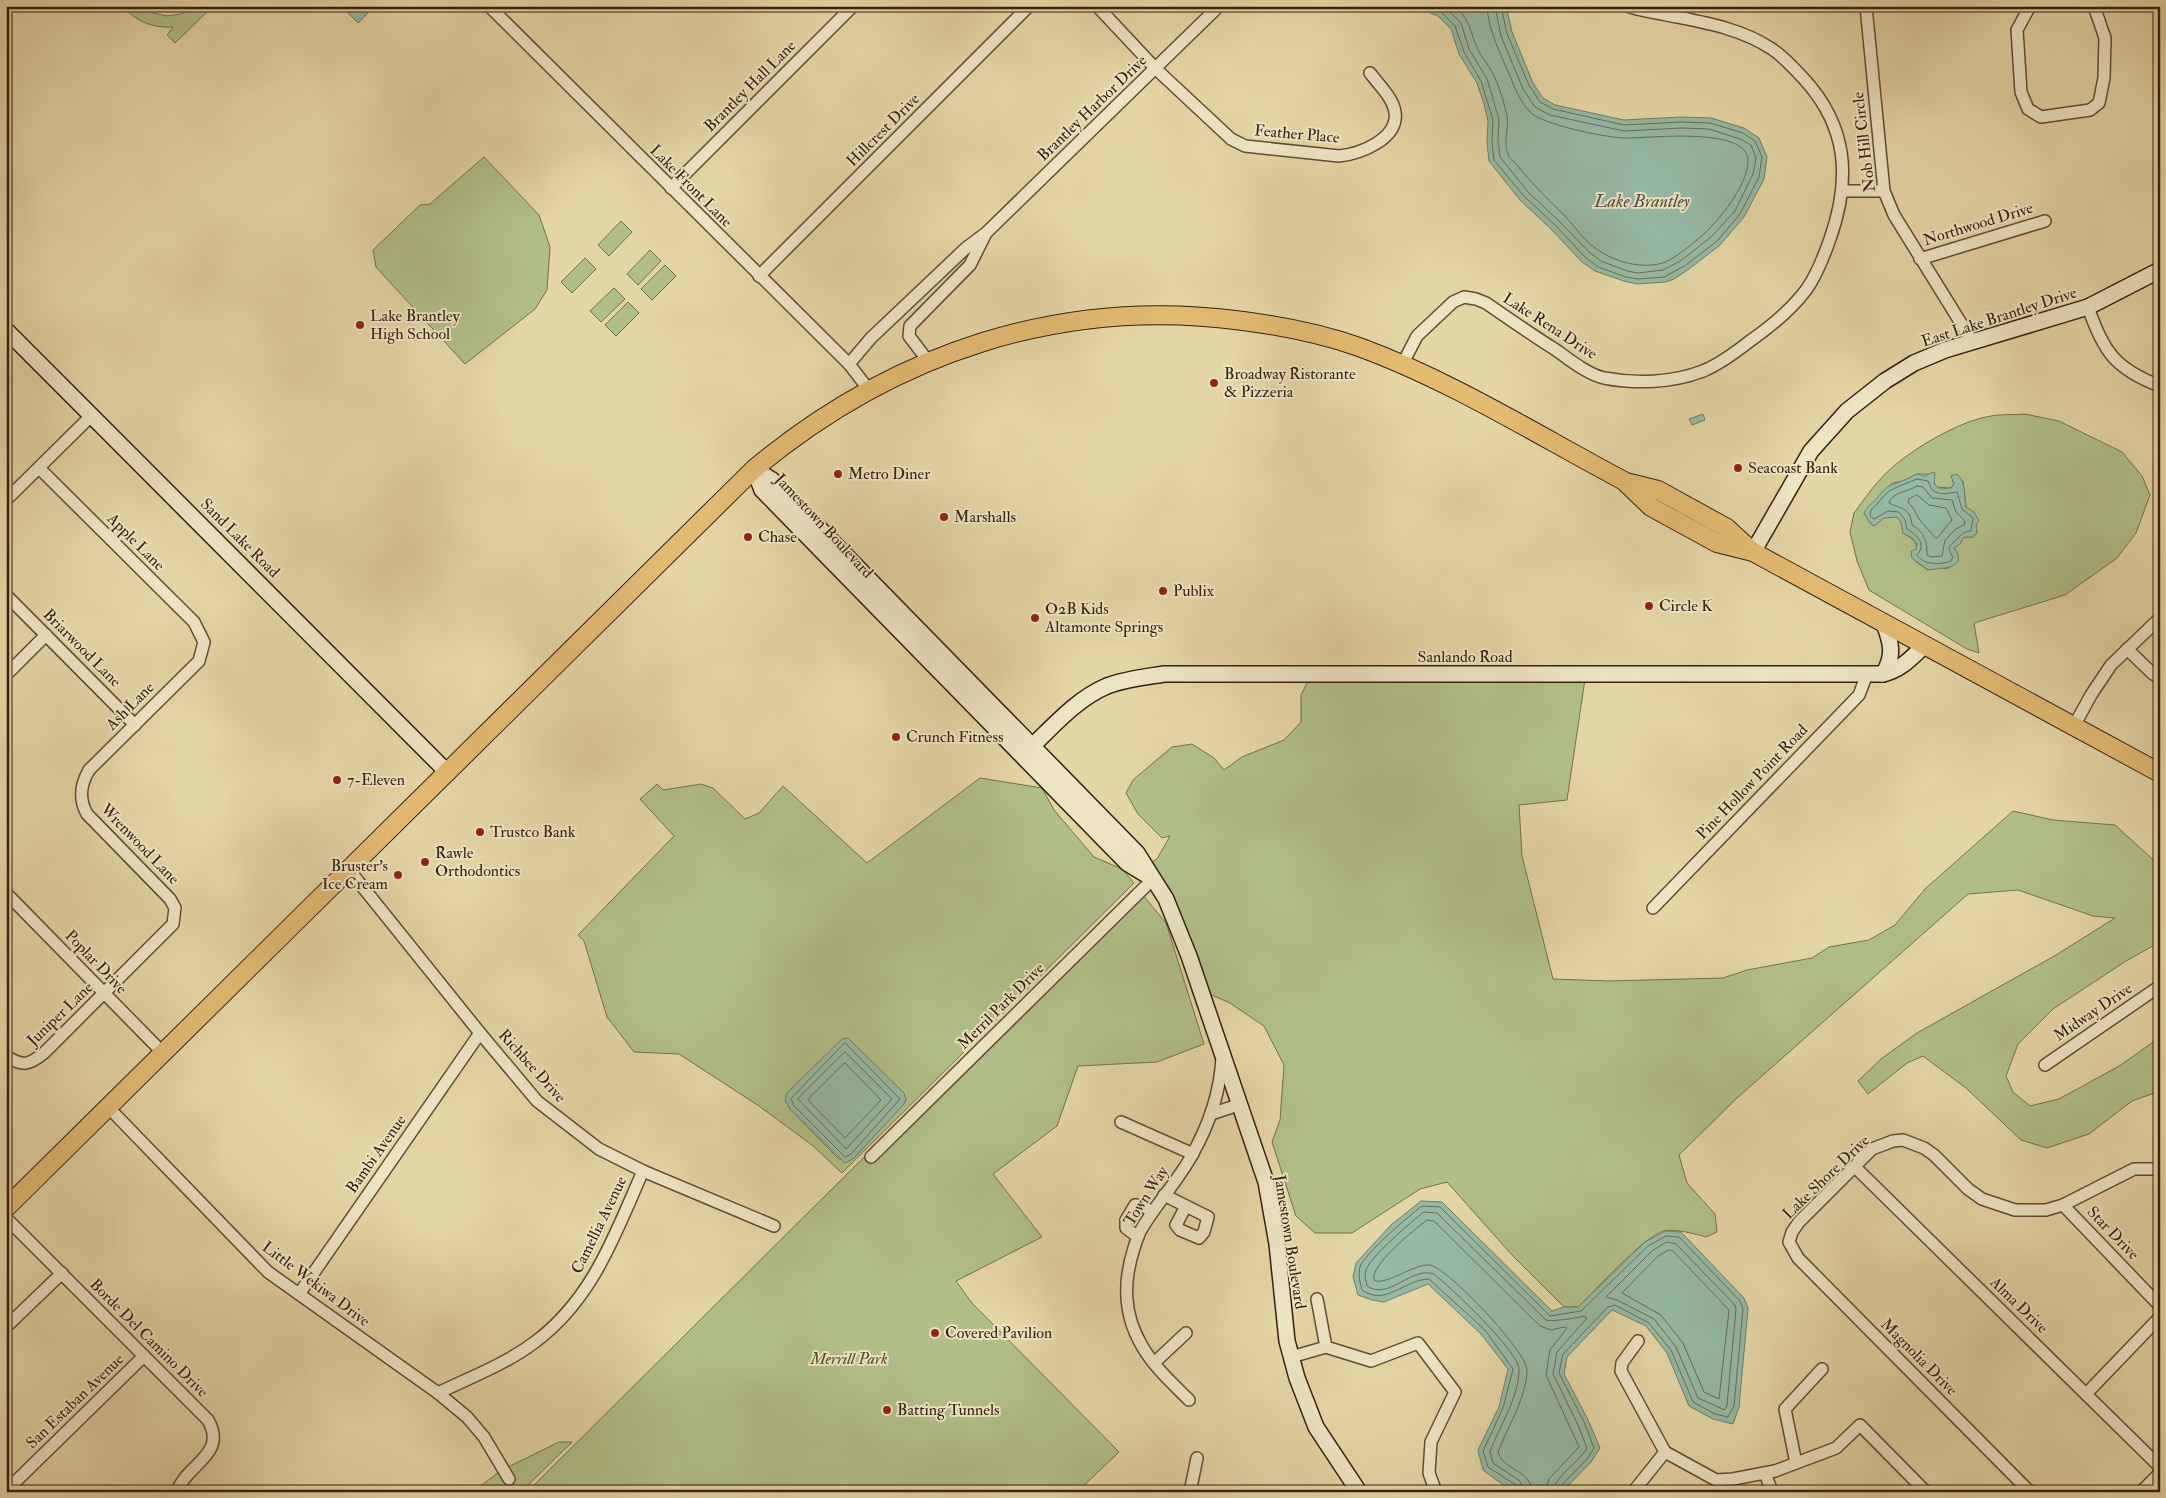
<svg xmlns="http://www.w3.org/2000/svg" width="2166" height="1498" viewBox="0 0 2166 1498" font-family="'IM FELL Double Pica',serif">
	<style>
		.green { fill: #b1be88; stroke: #736f4c; fill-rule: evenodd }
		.water { fill: #96b9a3; stroke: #6f7c68 }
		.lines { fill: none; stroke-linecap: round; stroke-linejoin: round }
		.shore { stroke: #666c5a; stroke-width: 1 }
		.street-casing { stroke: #614d35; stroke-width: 14 }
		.secondary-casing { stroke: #352010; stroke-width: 18 }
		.primary-casing { stroke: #352010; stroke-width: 20 }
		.street { stroke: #ede4c4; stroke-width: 11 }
		.secondary { stroke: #ede4c4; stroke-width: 15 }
		.primary { stroke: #e2ba72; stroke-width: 18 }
		.poi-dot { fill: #8f2418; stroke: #ede4c4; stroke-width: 2 }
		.labels { text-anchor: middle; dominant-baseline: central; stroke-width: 4; stroke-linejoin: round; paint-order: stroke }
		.street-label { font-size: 16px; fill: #352010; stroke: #ede4c4 }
		.poi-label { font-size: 16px; fill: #352010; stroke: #ede4c4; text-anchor: start }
		.park-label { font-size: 16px; font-style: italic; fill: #54482e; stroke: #ede4c4 }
		.water-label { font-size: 18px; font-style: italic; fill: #524e3c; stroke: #ede4c4 }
	</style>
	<rect width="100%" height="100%" fill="#e4d5a5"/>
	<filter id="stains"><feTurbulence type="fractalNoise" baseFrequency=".004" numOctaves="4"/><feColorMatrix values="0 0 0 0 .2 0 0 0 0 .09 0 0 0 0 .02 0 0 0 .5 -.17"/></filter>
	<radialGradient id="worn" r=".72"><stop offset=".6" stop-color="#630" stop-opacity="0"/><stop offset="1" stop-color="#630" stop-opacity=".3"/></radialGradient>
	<g class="green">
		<path d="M123,6H139L153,13L167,16L181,14L195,6H213L175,43L167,35L173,27C153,28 136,22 123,6Z"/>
		<polygon points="484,157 539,215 550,247 547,290 535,309 465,364 376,267 373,250 420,205 430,204"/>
		<polygon points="621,221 632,232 609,256 598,245"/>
		<polygon points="650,250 661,261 638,285 627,274"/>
		<polygon points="585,258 596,269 572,293 561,282"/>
		<polygon points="665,265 676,276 652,300 641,289"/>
		<polygon points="614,288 625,299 601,322 590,311"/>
		<polygon points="628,302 639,313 616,336 605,325"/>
		<path d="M2025,414L2059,421L2122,452L2142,476L2150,495L2136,533L2117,558L2065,595L1974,623L1979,653L1967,649L1869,590L1857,561L1850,532L1854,513C1866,497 1878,479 1894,466C1916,447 1957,423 1986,417C1998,414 2012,415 2025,414ZM1917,474H1930L1934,479L1935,487L1951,488L1954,484L1952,480L1963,481L1966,507C1973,513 1976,523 1977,533L1973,537H1964L1954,548L1958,555V561L1947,569L1939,567L1928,570L1916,562C1917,545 1919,542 1903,533L1901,522L1897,516L1883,518L1874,526L1870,523L1864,513L1892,483L1903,481Z"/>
		<path d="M1309,679H1585L1567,800L1519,805L1522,856L1553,979L1608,981L1723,978L1747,970L1812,958L1829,947L1869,940L1895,925L1925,889L2013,811L2053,820L2115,825L2160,866V942L2126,961L2053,1009L2018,1044L2006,1076L2013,1092L2030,1106L2059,1099L2121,1065L2160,1037V1091L2132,1101L2089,1134L2047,1148L2021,1140L1966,1088L1923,1056L1907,1063L1868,1094L1858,1081L1881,1059L1917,1033L2056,955L2115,918L2093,916L2018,890L1968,894L1737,1098L1679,1155L1687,1183L1715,1214L1717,1232L1706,1237C1696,1234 1673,1228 1663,1231C1640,1240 1598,1288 1578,1307H1564L1512,1255L1447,1182L1420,1189L1352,1233H1315L1296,1216L1272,1142L1280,1120L1284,1065L1264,1026L1230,1003L1207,993L1150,863L1157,859L1170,836L1162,838L1138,814L1126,793L1133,780L1172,747L1192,744L1214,758L1224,770L1242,757L1284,740L1301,722V695Z"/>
		<path d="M980,778L1042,788L1054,810L1094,857L1122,869L1134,883L842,1173L812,1145L759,1106L679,1054L634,1052L607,1017L584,941L578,935L674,836L640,799L657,784L663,790L701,784L713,788L745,819L759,813L783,786L867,863ZM892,1083L903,1093L906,1099L903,1104L854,1158L839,1159L790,1109L785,1100Z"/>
		<polygon points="1136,887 1166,923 1204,1044 1157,1062 1078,1066 1057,1126 993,1174 1042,1237 956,1281 971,1302 1119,1452 1077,1492 527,1492"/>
		<polygon points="559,1442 572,1442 521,1492 473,1492 499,1472 507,1486 516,1480 508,1467"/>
	</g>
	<g class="water">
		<polygon points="341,6 375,6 358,23"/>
		<polygon points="1413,6 1506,6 1512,32 1533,83 1543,98 1555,105 1624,120 1681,117 1711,118 1744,128 1759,138 1767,157 1764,179 1744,217 1720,245 1689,269 1674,279 1666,282 1637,284 1624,281 1595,271 1582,262 1551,229 1520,200 1489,161 1487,142 1488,121 1484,104 1477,83 1459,54 1451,29 1438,16"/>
		<polygon points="1703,414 1705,420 1692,425 1689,419"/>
		<path d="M1933,472L1935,473L1934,484L1940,489L1951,488L1954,484L1951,476L1956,474C1966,479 1964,496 1966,507L1974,512L1979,521L1976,524L1977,533L1973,537H1964L1960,544L1954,548C1955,550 1957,552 1958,555C1963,570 1936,568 1928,570L1912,558L1911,551L1916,549L1917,544L1912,538L1903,533L1901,522L1897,517L1884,518L1874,526L1870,523L1864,513C1867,506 1872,504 1877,498C1887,486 1888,486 1902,481C1908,479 1912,476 1917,474L1925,476Z"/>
		<polygon points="848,1038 904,1093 906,1099 904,1104 854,1158 845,1163 790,1109 785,1100 787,1093 842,1039"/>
		<polygon points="1421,1201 1442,1202 1552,1311 1564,1307 1578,1307 1645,1242 1665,1231 1681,1232 1744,1298 1748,1308 1739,1407 1733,1424 1713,1419 1689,1406 1667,1353 1646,1326 1612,1310 1567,1357 1564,1374 1588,1420 1600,1448 1591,1462 1562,1492 1518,1492 1506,1487 1483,1470 1478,1450 1499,1407 1508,1369 1481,1334 1428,1284 1384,1302 1372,1300 1358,1295 1353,1277 1356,1263 1391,1225"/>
	</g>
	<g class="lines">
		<g class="shore">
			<polyline points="1424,6 1440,11 1455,26 1464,52 1481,81 1493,120 1492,141 1494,160 1524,196 1555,225 1585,257 1598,267 1626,277 1638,279 1664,277 1686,265 1717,241 1740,214 1759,177 1762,157 1755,141 1743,133 1710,123 1681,122 1624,125 1553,109 1540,102 1529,85 1507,34 1501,6"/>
			<polyline points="1444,6 1461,23 1469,49 1487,79 1499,119 1498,140 1500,157 1528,192 1559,221 1589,252 1601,261 1627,271 1638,273 1663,270 1682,260 1712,236 1735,211 1753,174 1756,158 1751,145 1740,139 1709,129 1681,128 1624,131 1550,115 1535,107 1523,89 1501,36 1495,6"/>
			<path d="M1455,6C1472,23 1469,30 1478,50C1482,58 1488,64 1492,72C1499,85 1504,102 1507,116C1509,128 1503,143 1508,154C1509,158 1514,161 1516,164C1530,181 1544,196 1560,211C1570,220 1578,233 1588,242C1607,260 1638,270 1663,263C1675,259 1699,239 1708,230C1723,215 1748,183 1748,161C1748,125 1646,139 1623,138C1604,137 1543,125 1530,112C1518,100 1513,82 1506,67C1498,48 1488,28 1487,6"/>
			<path d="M1917,479L1928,481L1932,490C1941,496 1948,493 1957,492L1962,509L1973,518L1971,531C1962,532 1963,534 1957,539C1949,547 1946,546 1953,557L1951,561C1941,565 1923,565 1917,555C1927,544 1917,535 1907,529L1905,520L1899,512L1888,511L1874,519L1870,516L1871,510C1878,504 1882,497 1888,492C1893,488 1910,482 1917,479Z"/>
			<path d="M1917,486L1923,487L1932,498L1952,500L1956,512L1965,521L1964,525L1956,529L1945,540L1942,556L1931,557L1927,555C1927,541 1925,533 1912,525C1910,507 1901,509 1889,503C1892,492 1908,492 1917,486Z"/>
			<path d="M1917,495L1929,505L1946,508L1952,520L1937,538H1935C1931,531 1923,525 1919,519C1916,513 1913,507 1908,502L1909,499Z"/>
			<polygon points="845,1043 900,1099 851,1154 845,1157 794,1106 791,1099"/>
			<polygon points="845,1052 892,1099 846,1149 798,1099"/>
			<polygon points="845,1063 881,1100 845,1138 808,1100"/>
			<polygon points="1667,1242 1676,1244 1734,1304 1736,1309 1727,1405 1725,1410 1698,1398 1676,1347 1654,1319 1617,1300 1606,1297 1652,1251"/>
			<polygon points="1669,1250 1673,1251 1729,1310 1719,1399 1704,1392 1683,1343 1661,1315 1622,1293 1657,1257"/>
			<path d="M1518,1492L1516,1485L1488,1467L1483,1451L1503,1408L1513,1369L1485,1330L1429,1279C1405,1279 1386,1307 1362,1290C1360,1282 1358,1275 1360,1267C1365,1253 1409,1216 1422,1206L1440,1207L1550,1316L1581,1311L1648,1246L1666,1236L1679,1237L1740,1301L1743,1309L1734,1406L1728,1417L1715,1414L1693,1402L1671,1350L1649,1323L1615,1305L1608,1307L1563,1354L1559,1373L1584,1422L1594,1448L1587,1459L1560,1487L1559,1492"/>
			<path d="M1524,1492L1520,1481L1493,1463L1490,1452C1499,1427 1519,1397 1519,1370C1520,1352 1449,1286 1434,1274C1411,1266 1389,1301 1367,1286C1366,1280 1364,1276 1366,1270C1370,1257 1412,1221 1424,1212L1437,1213L1546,1320C1550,1322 1579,1318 1584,1316L1587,1318L1557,1352L1553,1374L1578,1425L1587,1448C1579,1462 1554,1477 1553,1492"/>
			<path d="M1532,1492C1531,1469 1503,1471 1498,1452C1508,1426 1526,1399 1527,1370C1527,1352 1448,1268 1430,1265C1415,1263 1384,1287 1374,1280C1370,1265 1414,1230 1427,1220L1434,1221L1540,1326L1551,1330L1564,1327L1567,1328L1550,1350L1546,1375L1579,1447L1549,1479L1545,1492"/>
		</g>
		<g class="street-casing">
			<g id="street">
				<polyline points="489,6 849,364 869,390"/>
				<path d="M1097,6L1156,69L1231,139L1245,146L1339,156C1360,154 1399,139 1395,112C1393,98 1379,85 1370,73"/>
				<polyline points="1866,6 1884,191 1894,215 1972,341"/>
				<polyline points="2030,6 2017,30 2021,92 2028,109 2041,117 2090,110 2099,103 2104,78 2105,38 2094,6"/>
				<polyline points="671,188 853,6"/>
				<polyline points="1843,191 1884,191"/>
				<polyline points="1920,259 2045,221"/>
				<polyline points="759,276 1029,6"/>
				<path d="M2088,307C2103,351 2115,369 2160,386"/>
				<polyline points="928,361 909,336 910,326 970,265 985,235"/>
				<polyline points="849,364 871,338 966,248 986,233 1219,6"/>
				<path d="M1402,365L1417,336L1453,302L1464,297L1476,299L1486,303C1509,319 1532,335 1556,350C1570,360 1587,374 1604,378C1636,384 1672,383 1703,371C1720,364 1736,352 1750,341C1770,327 1791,310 1806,290C1817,275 1824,256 1830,239C1851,179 1848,127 1804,79C1794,68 1784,57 1772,49C1739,27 1700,22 1662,14C1650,12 1638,10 1627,6"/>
				<polyline points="6,500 92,415"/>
				<polyline points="6,595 135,725"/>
				<polyline points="2127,649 2153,674 2160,678"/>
				<polyline points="6,675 46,635"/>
				<polyline points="2074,726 2091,695 2111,665 2160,618"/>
				<polyline points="349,870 480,1033 537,1101 599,1149 643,1171 774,1226"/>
				<polyline points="6,893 163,1053"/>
				<polyline points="1653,908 1859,695 1867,674"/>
				<path d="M6,1056C23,1067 29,1065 44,1053L173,924L175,908L170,899L87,814C78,798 81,784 89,770L199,661L204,642L194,622L39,468"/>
				<polyline points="2045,1065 2160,986"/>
				<polyline points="109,1108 268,1272 438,1393 467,1417 484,1437 509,1479"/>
				<polyline points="1211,1114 1241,1104"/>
				<polyline points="1121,1122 1193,1154"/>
				<polyline points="871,1157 1153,879"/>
				<polyline points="1855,1167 2160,1467"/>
				<polyline points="1164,1195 1208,1217 1204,1232 1199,1238 1180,1230 1176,1225 1186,1206"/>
				<polyline points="2063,1205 2160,1306"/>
				<path d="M6,1218L208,1420C228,1455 186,1464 177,1492"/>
				<polyline points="1138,1237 1126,1228 1126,1220 1135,1205 1143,1206 1152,1212"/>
				<polyline points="299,1294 480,1033"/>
				<polyline points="1317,1299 1326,1347 1371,1361 1418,1343 1455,1392 1431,1442 1429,1473 1436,1492"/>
				<polyline points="6,1327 62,1273"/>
				<polyline points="1638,1341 1622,1363 1621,1371 1665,1452 1716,1480 1733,1479 1775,1471 1836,1448 1860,1425 1926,1492"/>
				<polyline points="1291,1357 1326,1347"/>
				<polyline points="1154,1363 1186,1333"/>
				<path d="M438,1393C471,1377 506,1364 535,1342C593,1299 615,1234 643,1171"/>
				<polyline points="2086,1394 2160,1317"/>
				<path d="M1189,1400C1172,1383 1154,1367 1142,1346C1123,1314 1123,1282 1134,1248C1136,1242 1138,1235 1141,1230C1156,1204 1178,1181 1192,1155C1209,1125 1220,1092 1222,1058"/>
				<polyline points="1796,1463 1785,1409 1822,1369"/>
				<polyline points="1765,1473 1772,1492"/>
				<polyline points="8,1489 144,1356"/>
				<polyline points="1190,1492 1197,1458"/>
				<polyline points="1633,1492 1665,1452"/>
				<polyline points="2030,1492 1798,1258 1789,1242 1792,1232 1799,1222 1872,1149 1893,1141 1903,1140 1924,1148 1934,1155 1968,1189 1982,1199 2015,1210 2046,1210 2063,1205 2134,1169 2160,1169"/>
				<polyline points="2141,1492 2160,1473"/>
			</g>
		</g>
		<g class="secondary-casing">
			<g id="secondary">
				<polyline points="6,330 448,773"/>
				<polyline points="754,469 772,480 1137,853 1166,899 1189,956 1266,1182 1277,1244 1287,1341 1297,1378 1316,1427 1359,1492"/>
				<polyline points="754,469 762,490 1127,863 1150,877"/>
				<polyline points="1753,552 1811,451 1847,411 1885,381 1914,363 1945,350 2088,307 2160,270"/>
				<path d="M1883,674C1895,656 1891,642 1884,624"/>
				<path d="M1023,755C1049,731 1074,700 1107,686C1125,679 1145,677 1164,674H1883C1901,670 1911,658 1924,646"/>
			</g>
		</g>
		<g class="primary-casing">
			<g id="primary">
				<polyline points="1626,483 1651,507 1717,543 1753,552 2160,773"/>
				<path d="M6,1208L754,469C893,353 1062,296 1243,321C1282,326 1322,334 1359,347C1452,381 1539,436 1626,482L1658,490L1727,528L1753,552"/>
			</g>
		</g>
		<use href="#street" class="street"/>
		<use href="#secondary" class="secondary"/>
		<use href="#primary" class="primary"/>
	</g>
	<g class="poi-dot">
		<circle cx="360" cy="325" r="5"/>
		<circle cx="1214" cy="383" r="5"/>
		<circle cx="1738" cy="468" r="5"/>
		<circle cx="838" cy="474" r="5"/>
		<circle cx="944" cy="517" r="5"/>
		<circle cx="748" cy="537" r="5"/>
		<circle cx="1163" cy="591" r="5"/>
		<circle cx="1649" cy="606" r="5"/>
		<circle cx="1035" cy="618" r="5"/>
		<circle cx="896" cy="737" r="5"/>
		<circle cx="337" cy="780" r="5"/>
		<circle cx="480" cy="832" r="5"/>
		<circle cx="425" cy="862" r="5"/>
		<circle cx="398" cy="875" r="5"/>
		<circle cx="935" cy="1333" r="5"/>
		<circle cx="887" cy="1410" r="5"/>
	</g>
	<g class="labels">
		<g class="street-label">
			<text transform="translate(750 86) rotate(-45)">Brantley Hall Lane</text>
			<text transform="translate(1092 108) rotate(-44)">Brantley Harbor Drive</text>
			<text transform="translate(883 130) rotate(-45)">Hillcrest Drive</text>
			<text transform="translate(1297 134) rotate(5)">Feather Place</text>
			<text transform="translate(1864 142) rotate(-97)">Nob Hill Circle</text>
			<text transform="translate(691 186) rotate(45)">Lake Front Lane</text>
			<text transform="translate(1978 224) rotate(-17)">Northwood Drive</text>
			<text transform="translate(1999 317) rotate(-18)">East Lake Brantley Drive</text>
			<text transform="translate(1550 326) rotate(33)">Lake Rena Drive</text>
			<text transform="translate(824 526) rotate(47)">Jamestown Boulevard</text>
			<text transform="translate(240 538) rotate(45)">Sand Lake Road</text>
			<text transform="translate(136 542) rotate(45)">Apple Lane</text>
			<text transform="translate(82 648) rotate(45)">Briarwood Lane</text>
			<text x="1465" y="657">Sanlando Road</text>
			<text transform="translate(130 706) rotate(-45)">Ash Lane</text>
			<text transform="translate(1752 782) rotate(-46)">Pine Hollow Point Road</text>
			<text transform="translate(140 844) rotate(46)">Wrenwood Lane</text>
			<text transform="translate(96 962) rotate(46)">Poplar Drive</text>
			<text transform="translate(1001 1006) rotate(-45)">Merril Park Drive</text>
			<text transform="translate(2093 1012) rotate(-34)">Midway Drive</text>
			<text transform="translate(60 1014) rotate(-44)">Juniper Lane</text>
			<text transform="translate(532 1066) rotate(48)">Richbee Drive</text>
			<text transform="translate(376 1154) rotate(-55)">Bambi Avenue</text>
			<text transform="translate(1826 1177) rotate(-44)">Lake Shore Drive</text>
			<text transform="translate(1146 1196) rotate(-57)">Town Way</text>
			<text transform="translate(599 1225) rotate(-64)">Camellia Avenue</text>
			<text transform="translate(2113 1233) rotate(46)">Star Drive</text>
			<text transform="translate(1290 1242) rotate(81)">Jamestown Boulevard</text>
			<text transform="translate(316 1284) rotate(37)">Little Wekiwa Drive</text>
			<text transform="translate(2019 1305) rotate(44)">Alma Drive</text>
			<text transform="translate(149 1338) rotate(45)">Borde Del Camino Drive</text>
			<text transform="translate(1919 1357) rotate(45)">Magnolia Drive</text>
			<text transform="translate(75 1401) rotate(-44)">San Estaban Avenue</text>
		</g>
		<g class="poi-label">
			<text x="370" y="316">Lake Brantley<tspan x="370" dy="18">High School</tspan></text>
			<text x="1224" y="374">Broadway Ristorante<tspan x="1224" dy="18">&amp; Pizzeria</tspan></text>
			<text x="1748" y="468">Seacoast Bank</text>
			<text x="848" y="474">Metro Diner</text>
			<text x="954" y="517">Marshalls</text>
			<text x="758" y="537">Chase</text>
			<text x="1173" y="591">Publix</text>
			<text x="1659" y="606">Circle K</text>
			<text x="1045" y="609">O2B Kids<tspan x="1045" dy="18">Altamonte Springs</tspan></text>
			<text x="906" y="737">Crunch Fitness</text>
			<text x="347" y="780">7-Eleven</text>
			<text x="490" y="832">Trustco Bank</text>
			<text x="435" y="853">Rawle<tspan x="435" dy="18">Orthodontics</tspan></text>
			<text x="388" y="866" text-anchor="end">Bruster's<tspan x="388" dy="18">Ice Cream</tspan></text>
			<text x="945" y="1333">Covered Pavilion</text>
			<text x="897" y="1410">Batting Tunnels</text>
		</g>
		<g class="park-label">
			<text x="849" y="1359">Merrill Park</text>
		</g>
		<g class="water-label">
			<text x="1642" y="201">Lake Brantley</text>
		</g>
	</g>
	<rect width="2166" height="1498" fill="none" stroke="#e4d5a5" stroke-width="25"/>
	<rect x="8" y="8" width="2151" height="1483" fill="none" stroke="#352010" stroke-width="2.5"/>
	<rect x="12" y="12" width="2141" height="1473" fill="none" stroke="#352010"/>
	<rect width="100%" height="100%" filter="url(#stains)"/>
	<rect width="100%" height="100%" fill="url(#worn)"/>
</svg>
